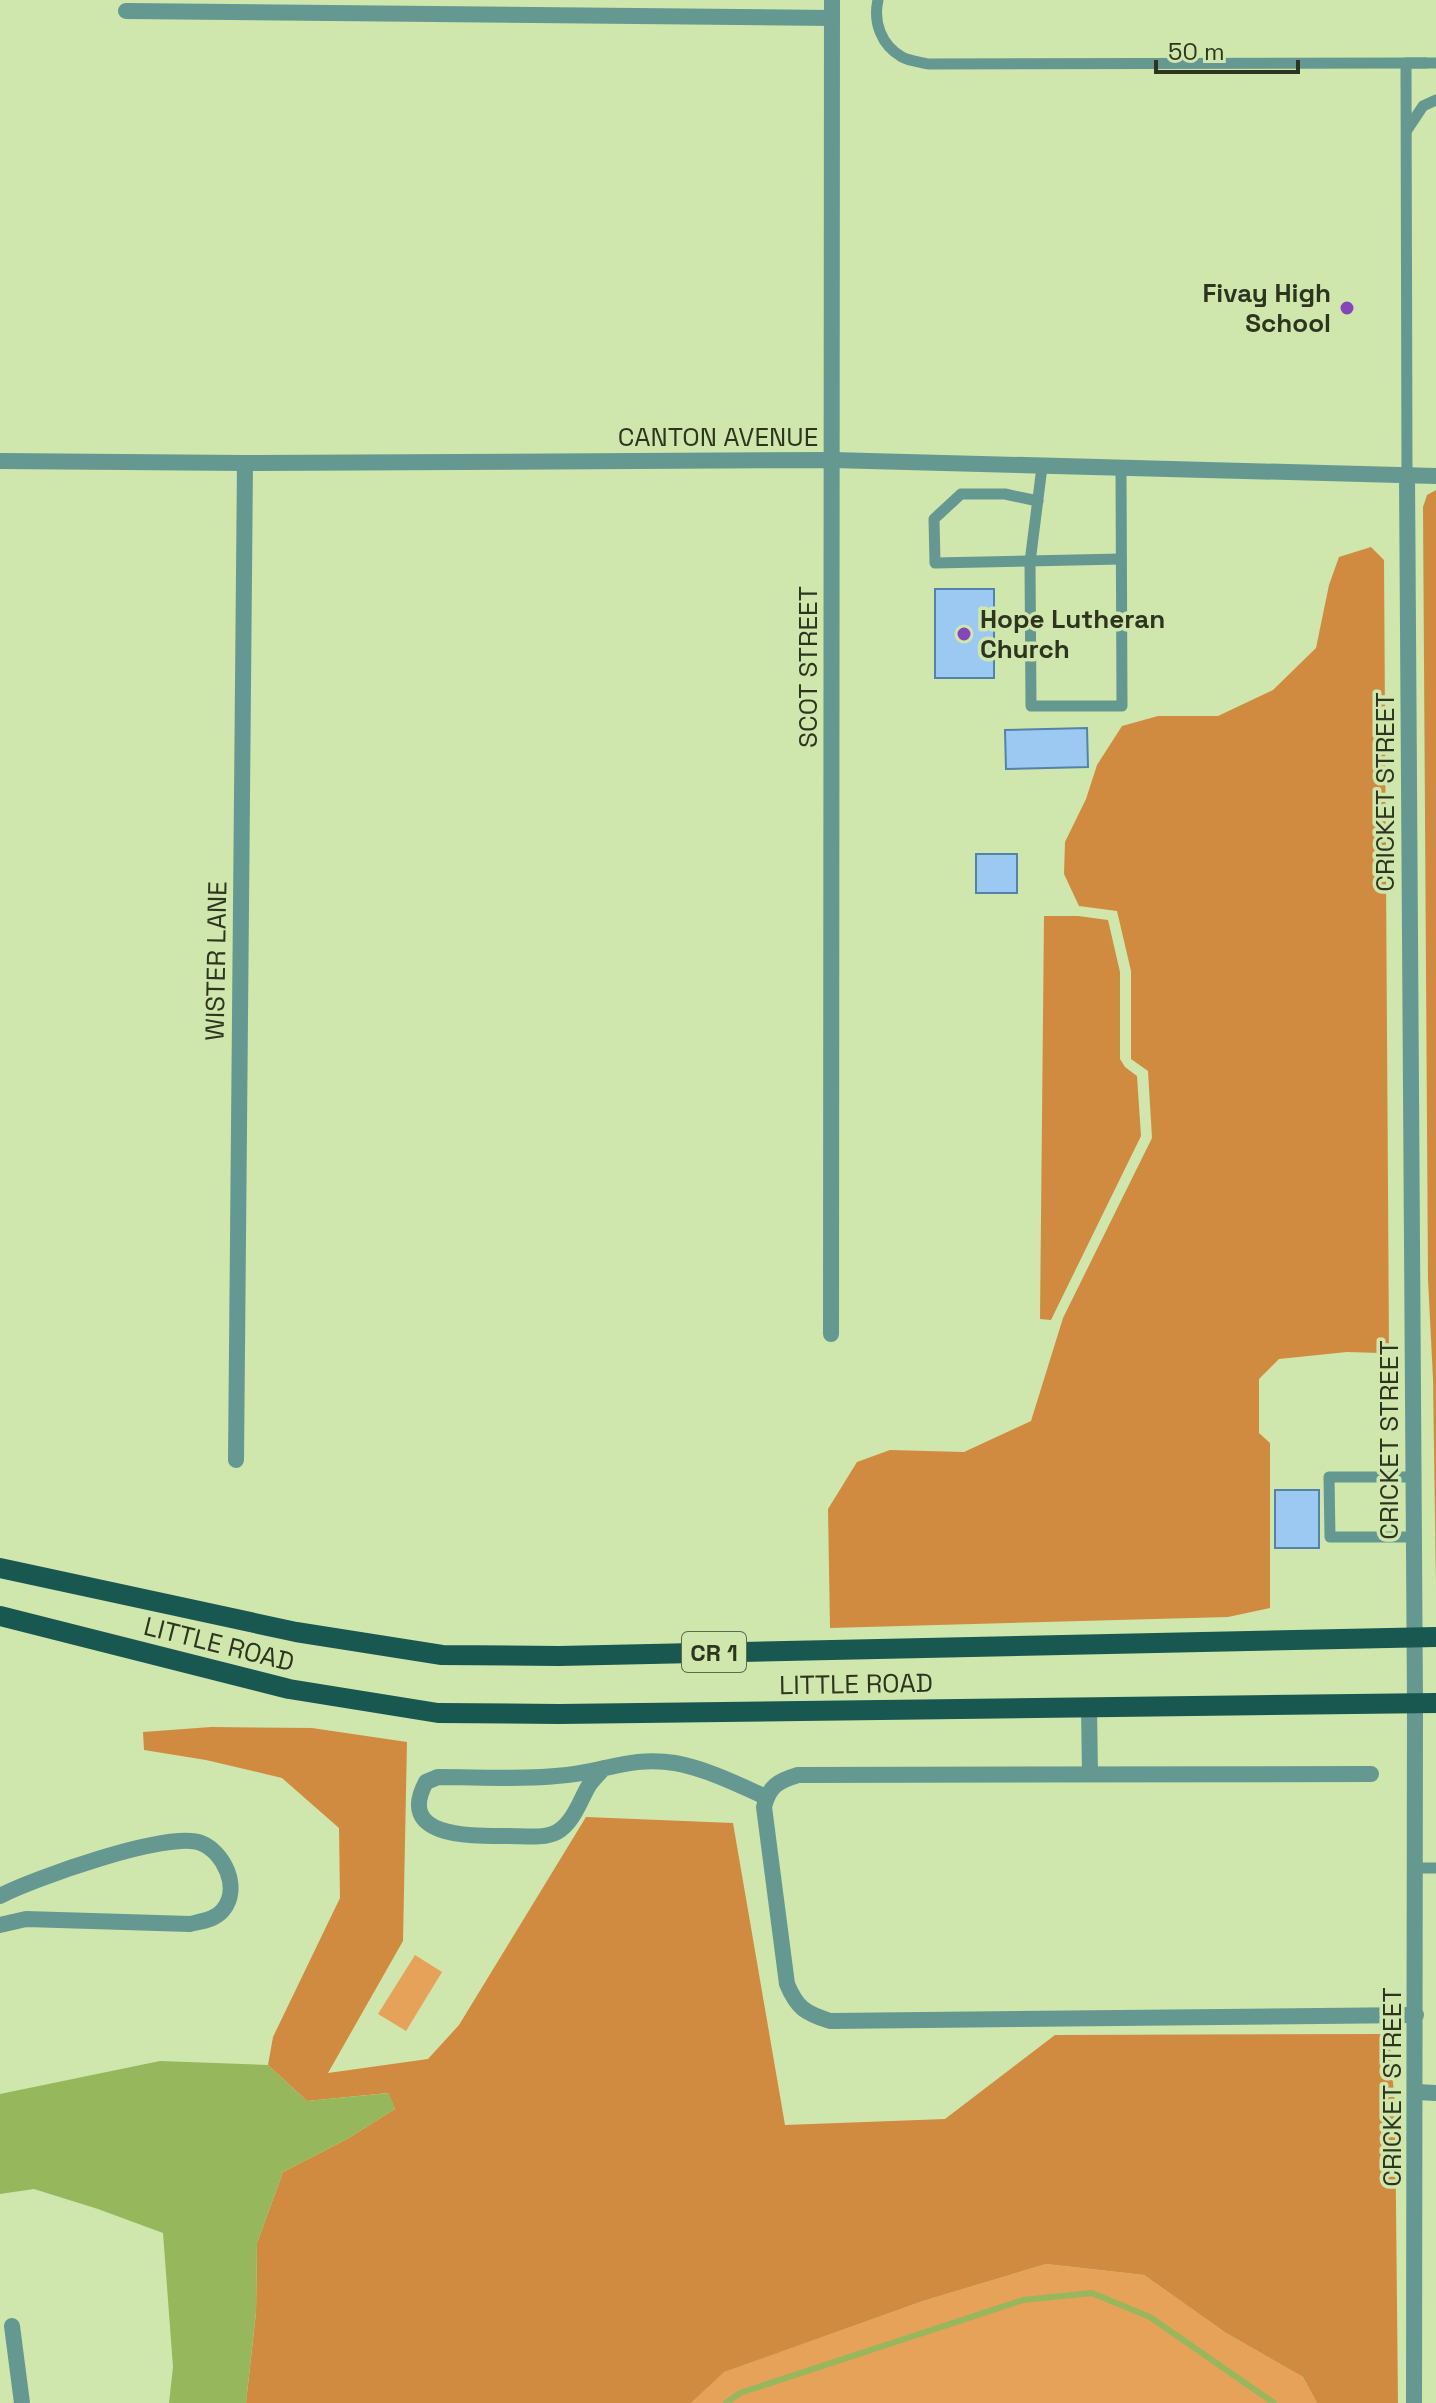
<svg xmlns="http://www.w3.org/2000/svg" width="1436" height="2403" viewBox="0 0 1436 2403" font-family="'Space Grotesk',sans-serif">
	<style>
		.green { fill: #e7a259 }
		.forest { fill: #d08b40 }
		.water { fill: #96b75c }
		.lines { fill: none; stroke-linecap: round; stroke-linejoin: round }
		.stream { stroke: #96b75c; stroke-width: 6 }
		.building { fill: #9cc9f1; stroke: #5382aa; stroke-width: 2 }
		.lane { stroke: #659891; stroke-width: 11 }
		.street { stroke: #659891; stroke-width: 16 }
		.primary { stroke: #195751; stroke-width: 20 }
		.poi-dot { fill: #8546bc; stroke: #cfe6ac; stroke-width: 3 }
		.labels { text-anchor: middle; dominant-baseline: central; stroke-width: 7; stroke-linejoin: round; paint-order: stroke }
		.shield { fill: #cfe6ac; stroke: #5e6a49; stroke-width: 2 }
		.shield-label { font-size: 24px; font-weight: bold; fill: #2d351f }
		.poi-label { font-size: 26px; font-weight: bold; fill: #2d351f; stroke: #cfe6ac; text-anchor: end }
		.street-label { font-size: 26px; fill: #2d351f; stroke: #cfe6ac }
	</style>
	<rect width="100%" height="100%" fill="#cfe6ac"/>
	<g class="green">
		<polygon points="415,1955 442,1972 406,2031 378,2014"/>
		<polygon points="1046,2264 1144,2275 1226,2333 1303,2377 1317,2403 691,2403 723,2372 923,2301"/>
	</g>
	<g class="forest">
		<polygon points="1436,490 1436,1588 1433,1379 1428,1279 1423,507 1427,495"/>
		<polygon points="1371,547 1384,560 1389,1348 1380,1353 1347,1352 1279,1359 1259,1379 1259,1433 1270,1443 1270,1608 1228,1617 830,1628 828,1509 857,1462 890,1450 964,1452 1031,1421 1063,1318 1152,1138 1148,1071 1131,1059 1131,971 1117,911 1079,906 1064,874 1065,842 1086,799 1097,765 1122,726 1158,716 1218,716 1273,690 1316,648 1329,585 1339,557"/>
		<polygon points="1044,916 1078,916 1108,920 1120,972 1120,1059 1125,1067 1137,1076 1141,1136 1051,1320 1040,1319"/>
		<polygon points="211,1727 312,1728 407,1742 403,1941 328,2073 428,2059 459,2025 586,1817 733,1823 785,2125 945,2119 1055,2035 1389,2034 1395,2106 1398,2403 1317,2403 1303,2377 1226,2333 1144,2275 1046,2264 923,2301 724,2372 691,2403 246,2403 256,2312 257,2243 283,2172 347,2139 395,2109 388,2093 307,2101 268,2065 273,2037 340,1898 339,1828 282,1778 206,1760 144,1750 143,1732"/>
	</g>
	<polygon class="water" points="160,2061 268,2065 307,2101 389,2093 395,2109 347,2139 283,2172 257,2243 256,2312 246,2403 169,2403 173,2367 163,2233 98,2209 34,2189 0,2194 0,2094"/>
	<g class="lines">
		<polyline class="stream" points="726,2403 740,2393 1023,2300 1092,2293 1150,2317 1274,2403"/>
	</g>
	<g class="building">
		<rect x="935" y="589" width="59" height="89"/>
		<polygon points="1087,728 1088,767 1006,769 1005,730"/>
		<rect x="976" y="854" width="41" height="39"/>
		<rect x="1275" y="1490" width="44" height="58"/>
	</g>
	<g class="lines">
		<g class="lane">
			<path d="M878,0C873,22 881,45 902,57C909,61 920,62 928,64L1426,63"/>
			<polyline points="1407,130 1423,106 1436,100"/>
			<polyline points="1042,467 1030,562 1031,706 1122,706 1121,468"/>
			<polyline points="1407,476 1406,63 1436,63"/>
			<polyline points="1038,501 1005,494 961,494 934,519 935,563 1121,559"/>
			<polyline points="1413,1477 1329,1477 1330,1537 1414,1537"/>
			<polyline points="1416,1868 1436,1868"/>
		</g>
		<g class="street">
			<polyline points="126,11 832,18"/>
			<polyline points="0,461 245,463 832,460 1436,476"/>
			<polyline points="1407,476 1415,1702 1414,2403"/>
			<polyline points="831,1334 832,0"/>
			<polyline points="236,1460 245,463"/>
			<polyline points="1089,1707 1090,1774"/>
			<path d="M604,1768C599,1774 592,1780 588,1787C580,1801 573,1823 557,1832C544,1839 524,1836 509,1836C474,1836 395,1839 426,1782L438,1777C480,1777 526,1780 567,1775C606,1771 633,1756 675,1763C707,1769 737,1784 766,1797"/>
			<path d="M1371,1774L798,1775C778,1781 769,1786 764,1807L787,1984C797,2008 805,2013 830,2021L1416,2015"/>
			<path d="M0,1896C32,1879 169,1830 201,1843C224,1852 241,1888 223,1910C215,1920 202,1921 190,1924L26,1919L0,1925"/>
			<polyline points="1416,2092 1436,2093"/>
			<polyline points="12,2326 22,2403"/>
		</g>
		<g class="primary">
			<polyline points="0,1568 296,1632 442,1655 559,1656 1436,1637"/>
			<polyline points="0,1616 289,1689 438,1713 559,1714 1436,1703"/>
		</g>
	</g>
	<g class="poi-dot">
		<circle cx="1347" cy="308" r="8"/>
		<circle cx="964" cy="634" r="8"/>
	</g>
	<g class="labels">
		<rect class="shield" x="682" y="1632" width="64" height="40" rx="6"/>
		<g class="shield-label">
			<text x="714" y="1652">CR 1</text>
		</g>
		<g class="poi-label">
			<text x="1331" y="293">Fivay High<tspan x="1331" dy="30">School</tspan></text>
			<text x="980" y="619" text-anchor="start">Hope Lutheran<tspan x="980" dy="30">Church</tspan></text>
		</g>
		<g class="street-label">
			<text x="718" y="437">CANTON AVENUE</text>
			<text transform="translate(808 667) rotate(-90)">SCOT STREET</text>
			<text transform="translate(1385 792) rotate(-90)">CRICKET STREET</text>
			<text transform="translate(216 961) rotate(-89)">WISTER LANE</text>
			<text transform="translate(1389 1440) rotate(-90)">CRICKET STREET</text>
			<text transform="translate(219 1644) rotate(14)">LITTLE ROAD</text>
			<text transform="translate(856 1684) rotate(-1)">LITTLE ROAD</text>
			<text transform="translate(1392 2087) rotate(-90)">CRICKET STREET</text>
		</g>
	</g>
	<path d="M1156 60v12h142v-12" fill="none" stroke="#2d351f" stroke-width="4"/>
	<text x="1168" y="60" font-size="24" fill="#2d351f" stroke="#cfe6ac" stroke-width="6" paint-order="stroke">50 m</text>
</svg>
